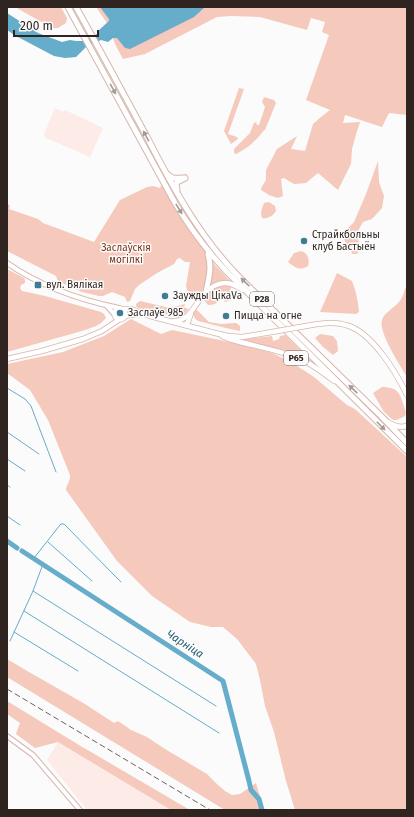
<svg xmlns="http://www.w3.org/2000/svg" width="414" height="817" viewBox="0 0 414 817" font-family="'Fira Sans',sans-serif">
	<style>
		.built { fill: #fcebe6 }
		.green { fill: #f5c9bb }
		.water { fill: #65adca }
		.lines { fill: none; stroke-linecap: round; stroke-linejoin: round }
		.stream { stroke: #65adca; stroke-width: 1 }
		.river { stroke: #65adca; stroke-width: 5 }
		.secondary-casing { stroke: #d6b6ac; stroke-width: 6 }
		.primary-casing { stroke: #d6b6ac; stroke-width: 6 }
		.highway-casing { stroke: #d6b6ac; stroke-width: 7 }
		.secondary { stroke: #fff; stroke-width: 4 }
		.primary { stroke: #fff; stroke-width: 4.5 }
		.highway { stroke: #fff; stroke-width: 5 }
		.rail { stroke: #6b6360; stroke-width: 1; stroke-dasharray: 6 3; stroke-linecap: butt }
		.primary-bridge-casing { stroke: #d6b6ac; stroke-width: 6; stroke-linecap: butt }
		.primary-bridge { stroke: #fff; stroke-width: 4.5 }
		.oneway { fill: #a29c9b }
		.poi-dot { fill: #3f7b92; stroke: #fbfbfb; stroke-width: 1.5 }
		.labels { text-anchor: middle; dominant-baseline: central; stroke-width: 3; stroke-linejoin: round; paint-order: stroke }
		.shield { fill: #fbfbfb; stroke: #6d6462; stroke-width: 1 }
		.shield-label { font-size: 9px; font-weight: bold; fill: #302420 }
		.poi-label { font-size: 10px; fill: #302420; stroke: #fbfbfb; text-anchor: start }
		.park-label { font-size: 10px; fill: #7d3016; stroke: #fbfbfb }
		.water-label { font-size: 11px; font-style: italic; fill: #235c71; stroke: #fbfbfb }
	</style>
	<rect width="100%" height="100%" fill="#fbfbfb"/>
	<g class="built">
		<polygon points="55,108 63,112 65,110 103,128 90,157 46,138 44,134"/>
		<polygon points="58,742 171,810 87,810 47,760"/>
	</g>
	<g class="green">
		<polygon points="15,7 61,7 67,18 66,23 58,28 52,28"/>
		<polygon points="96,7 407,7 407,115 389,113 382,127 345,115 343,123 360,122 357,131 352,149 351,164 338,190 318,173 306,183 294,184 284,178 281,179 283,196 278,198 269,195 261,190 261,188 266,180 266,170 277,149 297,136 291,149 305,151 313,124 321,117 330,110 306,100 329,35 322,32 325,22 311,18 307,30 260,17 231,16 217,17 145,54 123,59 116,46 107,23"/>
		<polygon points="239,88 244,89 228,134 237,137 238,139 231,144 224,131"/>
		<path d="M264,97L274,100L276,103L265,130H264C256,141 247,149 236,154L234,153V149L250,133L254,123L256,122L257,125H259L265,107L262,102Z"/>
		<polygon points="378,161 379,182 384,196 382,208 372,219 363,222 359,229 358,239 360,245 360,249 357,254 352,254 350,248 342,237 344,231 350,226 354,222 366,194"/>
		<polygon points="162,184 181,217 207,253 208,276 203,289 200,296 196,299 192,298 187,290 186,286 190,262 185,262 180,258 177,259 174,264 157,273 139,285 135,289 130,301 127,302 125,297 112,292 103,296 99,296 82,292 68,285 58,282 56,276 7,251 7,204 10,205 9,209 38,219 43,223 94,242 120,200 147,187 153,186 160,188"/>
		<path d="M269,202L275,206L276,211C273,216 268,219 262,218C260,212 262,209 264,203Z"/>
		<path d="M301,251C308,253 310,260 308,266C299,271 296,268 288,262L294,253Z"/>
		<path d="M211,261L230,281L209,288C212,279 212,271 211,261Z"/>
		<polygon points="7,269 24,278 25,280 25,283 21,285 20,288 22,291 45,296 101,312 104,314 106,318 101,323 96,326 82,331 7,352"/>
		<path d="M337,273L352,281C356,291 358,301 359,312L356,314L320,312Z"/>
		<path d="M219,285H227L231,287L230,292L234,296L232,300L225,302L224,301L228,296L227,294H223C220,302 216,305 208,305L204,300C207,293 212,290 219,285Z"/>
		<path d="M407,285V377C401,367 378,332 382,320C384,313 394,308 399,302C403,298 404,290 407,285Z"/>
		<polygon points="140,301 170,308 185,304 184,307 185,308 189,309 182,316 177,317 138,308 136,306 136,304"/>
		<path d="M197,310L209,322L221,324L236,323L240,326V331L230,329L198,321C195,319 192,315 194,311Z"/>
		<path d="M131,319L161,334L172,330L234,343L272,353L291,362L314,377L347,405L355,409L407,457V810H295L286,781L274,732L265,706L260,680L256,664L237,639L223,627H211L190,622L152,596L117,561L66,490C66,485 71,481 70,475L48,420L30,390L7,373V364L63,352L104,336Z"/>
		<polygon points="320,334 333,336 337,341 338,351 333,355 323,347 315,338"/>
		<polygon points="285,335 314,364 234,339 244,339 272,336 273,341 279,339 280,336"/>
		<path d="M382,387C401,387 400,396 406,412L405,416L397,420H393L384,412L373,393Z"/>
		<polygon points="7,659 29,672 85,704 114,723 118,721 131,730 147,737 165,749 207,774 218,785 225,791 232,795 240,794 256,783 264,810 225,810 7,677"/>
		<polygon points="7,701 79,745 190,810 171,810 58,742 35,748 16,734 20,723 7,714"/>
	</g>
	<polygon class="water" points="100,7 205,7 194,17 130,49 125,48 117,38 113,38 108,42 101,40 86,47 76,57 65,58 54,56 16,36 7,30 7,13 38,33 62,42 70,40 76,41 83,41 99,33 99,30 109,21 109,19"/>
	<g class="lines">
		<g class="stream">
			<polyline points="7,388 25,399 31,406 56,472"/>
			<polyline points="7,432 39,454"/>
			<polyline points="7,459 25,471"/>
			<polyline points="7,485 10,487"/>
			<polyline points="7,516 20,525"/>
			<polyline points="48,542 92,581"/>
			<polyline points="34,558 60,525 61,524 64,524 112,573 121,582"/>
			<polyline points="33,591 216,706"/>
			<polyline points="24,611 219,733"/>
			<polyline points="14,632 78,671"/>
			<polyline points="10,641 33,591 43,564"/>
		</g>
		<g class="river">
			<polyline points="7,541 17,548"/>
			<polyline points="22,551 223,681 249,781 251,790 259,799 262,810"/>
		</g>
		<g class="secondary-casing">
			<g id="secondary">
				<path d="M7,263C40,286 80,300 119,308"/>
				<polyline points="107,306 114,314"/>
				<polyline points="7,736 33,755 80,810"/>
			</g>
		</g>
		<g class="primary-casing">
			<g id="primary">
				<circle cx="120" cy="314" r="5.5"/>
				<polyline points="123,309 131,309 150,316 215,333 228,336 242,337 272,332"/>
				<polyline points="124,317 129,315 142,314"/>
				<path d="M174,321C192,320 195,302 206,292C208,290 211,288 214,286C226,280 233,284 243,290"/>
				<polyline points="185,325 188,322 191,313"/>
				<path d="M306,326C319,324 333,321 346,325C372,332 396,372 407,395"/>
				<path d="M222,336L229,339C253,346 281,350 303,360C314,366 325,374 334,381"/>
				<polyline points="7,359 42,351 83,339 102,331 120,319"/>
				<path d="M388,422C395,426 399,428 407,426"/>
			</g>
		</g>
		<g class="highway-casing">
			<g id="highway">
				<path d="M68,7L175,203C190,228 207,251 227,272L407,451"/>
				<path d="M76,7C100,50 123,93 146,135C172,186 199,236 239,277L381,416L407,443"/>
				<path d="M167,174C173,180 176,178 184,178"/>
				<polyline points="177,190 176,184 177,182 185,178"/>
				<path d="M206,292C209,277 212,268 208,254"/>
			</g>
		</g>
		<use href="#secondary" class="secondary"/>
		<use href="#primary" class="primary"/>
		<use href="#highway" class="highway"/>
		<polyline class="rail" points="7,689 210,810"/>
		<g class="primary-bridge-casing">
			<polyline id="primary-bridge" points="272,332 306,326"/>
		</g>
		<use href="#primary-bridge" class="primary-bridge"/>
	</g>
	<defs><path id="oneway-solid" d="M-6-.8H1V-3.2L6.5 0L1 3.2V.8H-6Z"/></defs>
	<g class="oneway">
		<use href="#oneway-solid" transform="translate(113 89) rotate(61)"/>
		<use href="#oneway-solid" transform="translate(146 136) rotate(-118)"/>
		<use href="#oneway-solid" transform="translate(179 209) rotate(58)"/>
		<use href="#oneway-solid" transform="translate(245 282) rotate(-136)"/>
		<use href="#oneway-solid" transform="translate(353 389) rotate(-136)"/>
		<use href="#oneway-solid" transform="translate(381 426) rotate(45)"/>
	</g>
	<g class="poi-dot">
		<circle cx="304" cy="241" r="4"/>
		<rect x="34" y="281" width="8" height="8" rx="2"/>
		<circle cx="165" cy="296" r="4"/>
		<circle cx="120" cy="313" r="4"/>
		<circle cx="226" cy="316" r="4"/>
	</g>
	<g class="labels">
		<g class="shield">
			<rect x="250" y="292" width="24" height="14" rx="3"/>
			<rect x="284" y="351" width="24" height="14" rx="3"/>
		</g>
		<g class="shield-label">
			<text x="262" y="299">Р28</text>
			<text x="296" y="358">Р65</text>
		</g>
		<g class="poi-label">
			<text x="312" y="235">Страйкбольны<tspan x="312" dy="12">клуб Бастыён</tspan></text>
			<text x="46" y="285">вул. Вялікая</text>
			<text x="173" y="296">Заужды ЦікаVа</text>
			<text x="128" y="313">Заслаўе 985</text>
			<text x="234" y="316">Пицца на огне</text>
		</g>
		<g class="park-label">
			<text x="126" y="248">Заслаўскія<tspan x="126" dy="12">могілкі</tspan></text>
		</g>
		<g class="water-label">
			<text transform="translate(185 644) rotate(33)">Чарніца</text>
		</g>
	</g>
	<rect width="414" height="817" fill="none" stroke="#302420" stroke-width="16"/>
	<path d="M14 30v6h84v-6" fill="none" stroke="#302420" stroke-width="2"/>
	<text x="20" y="30" font-size="12" fill="#302420" stroke="#fbfbfb" stroke-width="3" paint-order="stroke">200 m</text>
</svg>
